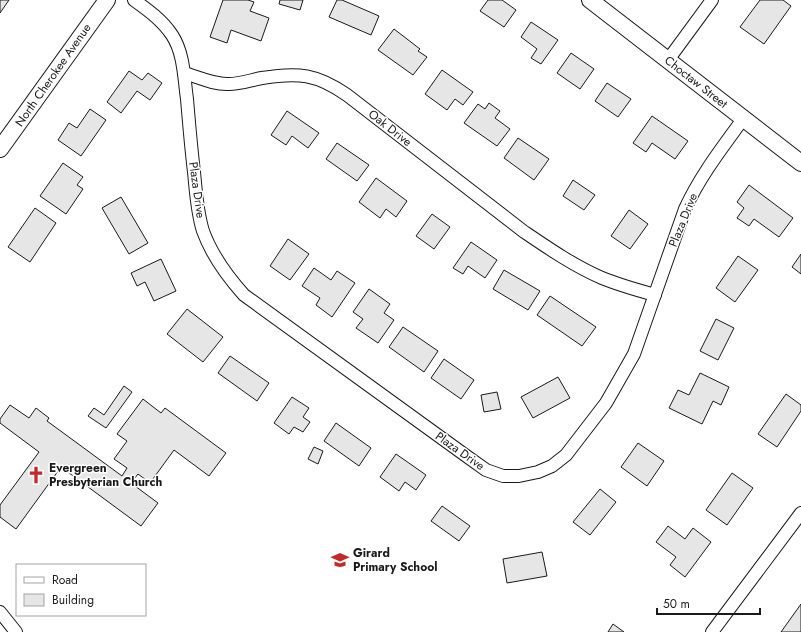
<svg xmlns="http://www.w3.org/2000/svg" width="801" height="632" viewBox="0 0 801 632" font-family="Jost,sans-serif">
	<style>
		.building { fill: #e6e6e6; stroke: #1a1a1a }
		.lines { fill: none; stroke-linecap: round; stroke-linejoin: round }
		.minor-casing { stroke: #1a1a1a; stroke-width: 14 }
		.tertiary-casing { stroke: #1a1a1a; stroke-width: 18 }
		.minor { stroke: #fff; stroke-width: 12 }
		.tertiary { stroke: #fff; stroke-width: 16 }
		.labels { text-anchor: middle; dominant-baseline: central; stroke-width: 3; stroke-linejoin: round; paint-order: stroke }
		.street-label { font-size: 12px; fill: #1a1a1a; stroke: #fff }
		.poi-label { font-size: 12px; font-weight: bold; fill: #1a1a1a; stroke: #fff; text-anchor: start }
	</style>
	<rect width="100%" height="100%" fill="#fff"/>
	<g class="building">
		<polygon points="0,0 9,0 0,13"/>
		<polygon points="223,0 248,0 254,2 250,11 269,18 261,41 231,30 227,43 210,37"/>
		<polygon points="280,0 303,0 300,10 279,4"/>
		<polygon points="337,0 342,0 379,16 371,35 329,17"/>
		<polygon points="488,0 502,0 516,10 504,27 480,11"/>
		<polygon points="760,0 783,0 791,6 764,44 740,27"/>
		<polygon points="531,22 558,40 541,64 531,58 537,49 521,37"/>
		<polygon points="394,29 420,49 418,51 427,57 413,75 378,50"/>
		<polygon points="571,53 594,69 580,89 557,73"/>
		<polygon points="442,70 473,92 463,105 455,99 447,110 425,94"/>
		<polygon points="129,71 142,80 148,73 162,83 150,100 137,91 121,113 107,102"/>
		<polygon points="607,83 631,99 618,117 595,101"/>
		<polygon points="489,103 500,111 495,118 510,129 497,146 464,123 478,104 485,109"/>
		<polygon points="90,109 106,120 81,156 58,140 69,123 77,128"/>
		<polygon points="287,111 319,133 308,148 292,136 286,145 271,135"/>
		<polygon points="652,116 688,141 675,159 652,143 646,152 633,143"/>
		<polygon points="518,138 549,159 534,180 504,158"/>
		<polygon points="337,143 369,165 357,181 326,159"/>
		<polygon points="63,163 83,177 77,185 83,189 66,214 40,196"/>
		<polygon points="376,178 407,201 396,217 386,209 380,218 359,202"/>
		<polygon points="573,180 595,195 584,210 563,196"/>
		<polygon points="749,185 793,218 779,237 754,219 749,226 737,218 744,208 737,202"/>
		<polygon points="121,197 148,243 129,254 102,208"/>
		<polygon points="35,208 56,223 30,262 8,247"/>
		<polygon points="629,210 648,224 630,249 611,236"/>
		<polygon points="432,214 450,227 434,249 416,236"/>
		<polygon points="288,239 309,254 290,280 270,266"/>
		<polygon points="471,242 497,260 485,278 468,266 463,274 453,268"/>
		<polygon points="801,254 801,274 792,267"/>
		<polygon points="738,256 758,270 735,302 716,288"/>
		<polygon points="161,259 176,291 154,301 145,282 137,286 131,273"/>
		<polygon points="314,268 331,280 337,271 355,283 332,317 316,305 320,298 302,286"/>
		<polygon points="504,270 540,291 528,310 493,289"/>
		<polygon points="369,289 390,304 384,313 394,320 378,343 356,328 363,319 353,312"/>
		<polygon points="550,296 596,327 582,346 537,315"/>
		<polygon points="187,309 223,337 203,362 167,334"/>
		<polygon points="716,319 734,328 718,360 700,351"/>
		<polygon points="403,327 438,351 424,372 389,347"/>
		<polygon points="230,356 269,383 257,401 218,373"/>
		<polygon points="444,359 474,380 461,399 431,378"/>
		<polygon points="700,373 729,387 721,405 713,401 702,424 669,408 678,390 689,395"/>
		<polygon points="558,377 570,398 533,418 521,397"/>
		<polygon points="124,386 132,392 106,428 88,416 94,408 104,415"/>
		<polygon points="497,392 501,409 484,412 481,395"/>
		<polygon points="786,394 801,405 801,411 777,447 758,434"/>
		<polygon points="292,397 309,408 303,417 310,422 303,432 294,427 289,434 274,423"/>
		<polygon points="143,399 161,413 165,408 226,453 209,476 174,450 150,483 138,474 131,483 158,503 141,526 61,467 16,529 0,517 0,505 39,452 0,423 0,419 10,405 29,418 36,408 49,418 47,421 122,476 127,468 114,459 127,441 117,434"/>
		<polygon points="336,423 371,448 359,466 324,441"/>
		<polygon points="638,443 664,461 647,486 621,467"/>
		<polygon points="314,447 323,451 318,464 308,459"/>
		<polygon points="396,454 426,475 416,490 405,482 399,491 380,477"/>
		<polygon points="732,473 753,488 727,525 706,510"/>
		<polygon points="600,489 616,502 590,535 573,522"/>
		<polygon points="442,506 470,526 459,541 431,521"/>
		<polygon points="668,526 685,539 693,528 711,542 685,577 670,565 676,557 656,542"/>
		<polygon points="542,552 547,576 507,583 503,559"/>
		<polygon points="801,604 801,632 781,632"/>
		<polygon points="613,624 624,632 608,632"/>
	</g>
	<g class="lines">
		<g class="minor-casing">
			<g id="minor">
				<path d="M134,0C148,10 162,20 172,35C184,53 184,78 187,99C189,123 191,147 194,172C196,192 197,212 203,231C212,256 227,276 244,295L465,455L486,470L503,476H519L538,472L552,466L566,455L606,403L634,354L685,209C700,176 722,148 743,119"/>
				<polyline points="668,60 712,0"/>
				<path d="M184,73C198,77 214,85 229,84C240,84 251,80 262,78C298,72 317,74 347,95L523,231C548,248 574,266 602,278C619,285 637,290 655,295"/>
				<polyline points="0,612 16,632"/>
				<polyline points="712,632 801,513"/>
			</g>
		</g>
		<g class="tertiary-casing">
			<g id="tertiary">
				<polyline points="590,0 801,163"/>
				<polyline points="0,149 107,0"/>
			</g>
		</g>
		<use href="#minor" class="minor"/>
		<use href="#tertiary" class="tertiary"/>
	</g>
	<defs>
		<g id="church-bare" transform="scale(1.38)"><path d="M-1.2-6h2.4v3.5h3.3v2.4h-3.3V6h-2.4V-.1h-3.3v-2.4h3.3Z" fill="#c62828" stroke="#fff" stroke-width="2.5" paint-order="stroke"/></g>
		<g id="school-bare" transform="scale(1.38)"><path d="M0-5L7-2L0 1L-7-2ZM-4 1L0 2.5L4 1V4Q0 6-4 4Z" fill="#c62828" stroke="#fff" stroke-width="2.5" paint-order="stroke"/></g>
	</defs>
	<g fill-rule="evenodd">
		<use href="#church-bare" x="36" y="475"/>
		<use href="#school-bare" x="340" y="560"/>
	</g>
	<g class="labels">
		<g class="street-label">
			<text transform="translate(53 75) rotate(-55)">North Cherokee Avenue</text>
			<text transform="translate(696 82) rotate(38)">Choctaw Street</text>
			<text transform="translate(390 128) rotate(38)">Oak Drive</text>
			<text transform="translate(197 190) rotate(82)">Plaza Drive</text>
			<text transform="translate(683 220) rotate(-68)">Plaza Drive</text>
			<text transform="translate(460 451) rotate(35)">Plaza Drive</text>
		</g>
		<g class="poi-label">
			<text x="49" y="468">Evergreen<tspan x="49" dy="14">Presbyterian Church</tspan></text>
			<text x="353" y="553">Girard<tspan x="353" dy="14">Primary School</tspan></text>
		</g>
	</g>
	<rect x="16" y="564" width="130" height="52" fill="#ffffff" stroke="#a3a3a3"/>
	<rect x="24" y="577" width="20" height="6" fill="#ffffff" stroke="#a3a3a3"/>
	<text x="52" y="584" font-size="12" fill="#1a1a1a">Road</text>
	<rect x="24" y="594" width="20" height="12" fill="#e6e6e6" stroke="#a3a3a3"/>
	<text x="52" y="604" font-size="12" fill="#1a1a1a">Building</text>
	<path d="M657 608v6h103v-6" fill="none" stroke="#1a1a1a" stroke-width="2"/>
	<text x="663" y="608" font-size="12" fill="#1a1a1a" stroke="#ffffff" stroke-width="3" paint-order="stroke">50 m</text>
</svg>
